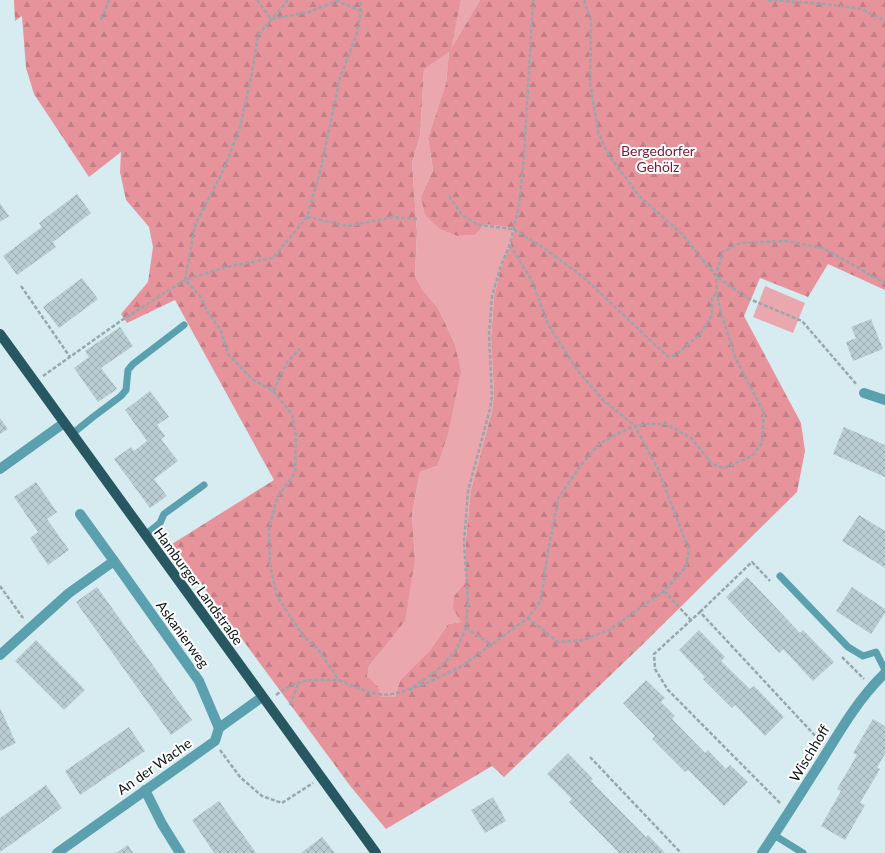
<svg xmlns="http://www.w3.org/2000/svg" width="885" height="853" viewBox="0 0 885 853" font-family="Lato,sans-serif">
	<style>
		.grass { fill: #eaa8ae }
		.forest { fill: url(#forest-firs); fill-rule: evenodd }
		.building { fill: url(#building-cross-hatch) }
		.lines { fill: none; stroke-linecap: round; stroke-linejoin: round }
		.path { stroke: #97a7ab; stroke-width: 2.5; stroke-dasharray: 4 2; stroke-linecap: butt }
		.service { stroke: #5ba0af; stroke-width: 7 }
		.minor { stroke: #5ba0af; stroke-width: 10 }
		.primary { stroke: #275862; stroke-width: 10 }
		.labels { text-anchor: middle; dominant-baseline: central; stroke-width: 4; stroke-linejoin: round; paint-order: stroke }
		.park-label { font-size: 14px; fill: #7c1a31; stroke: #fff }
		.street-label { font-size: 14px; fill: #0d1416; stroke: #fff }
	</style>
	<defs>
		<pattern id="forest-firs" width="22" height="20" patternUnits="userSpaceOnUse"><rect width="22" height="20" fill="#e7939c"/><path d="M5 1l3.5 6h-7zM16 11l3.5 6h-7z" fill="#c57e86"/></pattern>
		<pattern id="building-cross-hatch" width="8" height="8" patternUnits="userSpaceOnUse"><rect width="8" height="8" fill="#b8ccd1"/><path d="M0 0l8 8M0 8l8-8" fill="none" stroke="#9daeb3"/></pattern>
	</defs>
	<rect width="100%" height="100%" fill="#d7ecf1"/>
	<g class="grass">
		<polygon points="461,0 480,0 450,51"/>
		<polygon points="449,52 446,83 428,138 433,170 421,197 441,230 457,236 475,235 485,224 515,228 510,246 500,270 494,298 491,337 494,394 492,411 471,490 466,539 466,581 454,596 461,622 448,624 431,649 400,680 395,697 381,697 367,676 369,666 378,655 415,559 412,514 420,472 437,466 454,342 438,308 422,289 415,276 417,232 412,163 420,136 424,68"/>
		<polygon points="765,286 805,303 793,333 753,317"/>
	</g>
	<path class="forest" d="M14,0H461L451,49L480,0H885V290L828,264L808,297L760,278L744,316L801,423L805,451L797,492L640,647L504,777L492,766L386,829L351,787L172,544L274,480L175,300L127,323L121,314L148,282L153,247L149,227L126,200L120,172L121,152L89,177L34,94L26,68L22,16L15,21ZM449,52L446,83L428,138L433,170L421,197L425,215L441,230L457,236L475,235L485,224L515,228L510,246L500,270L494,298L491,337L494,394L492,411L471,490L466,539V581L454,596L453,608L461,622L448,624L431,649L400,680L395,697H381L378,687L367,676L369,666L405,621L415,559L412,514L420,472L437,466L448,434L461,371L454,342L438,308L422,289L415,276L417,232L412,163L420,136L424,69Z"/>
	<g class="building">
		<polygon points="77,194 91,213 53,242 56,247 17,275 3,256 42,227 39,223"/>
		<polygon points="0,203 9,216 0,222"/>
		<polygon points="82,278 98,299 59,328 43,307"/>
		<polygon points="871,319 883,349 853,361 846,342 856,338 851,327"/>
		<polygon points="120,327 133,346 101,368 117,389 98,402 74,368 89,357 85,351"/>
		<polygon points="150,391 169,417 157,425 165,436 161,439 178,461 154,479 167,496 150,508 114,459 131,447 134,451 147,441 125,410"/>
		<polygon points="0,418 8,429 0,434"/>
		<polygon points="844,427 885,445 885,477 833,454"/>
		<polygon points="36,482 57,512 47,519 69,550 48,565 30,538 38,532 14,497"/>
		<polygon points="859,515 885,531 885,568 842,541"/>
		<polygon points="747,577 800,633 803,630 834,662 813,681 783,649 779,653 726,597"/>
		<polygon points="97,587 192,720 171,735 76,602"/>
		<polygon points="852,587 885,609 885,613 871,634 836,611"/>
		<polygon points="699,630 725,657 721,661 750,689 754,686 784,717 765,736 735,705 732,708 703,679 705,677 679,650"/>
		<polygon points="36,640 85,690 64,710 15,661"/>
		<polygon points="646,680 665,698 661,702 675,716 672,719 705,753 708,750 726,769 730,765 748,782 724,806 688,770 685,772 652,739 655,736 623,703"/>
		<polygon points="0,708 16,743 0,751"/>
		<polygon points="873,719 885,726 885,754 877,767 880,769 860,803 865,805 845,840 821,826 841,791 837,789 857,755 853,753"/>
		<polygon points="129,727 145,751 80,795 65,771"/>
		<polygon points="568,753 593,779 591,781 646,837 648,835 665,853 619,853 569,802 572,799 547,774"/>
		<polygon points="46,785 62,808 0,852 0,818"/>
		<polygon points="493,797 506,821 485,833 471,810"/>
		<polygon points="219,801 256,853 214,853 192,820"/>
		<polygon points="322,837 335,853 301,853"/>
		<polygon points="128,845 133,853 116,853"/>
	</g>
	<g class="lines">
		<g class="path">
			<polyline points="257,0 271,19"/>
			<polyline points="288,0 258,35 252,73 240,127 224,169 195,225 185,280 200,296 208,313 221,330 228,354 252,379 273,391 292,414 296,436 295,473 277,498 269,528 270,565 277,596 303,636 318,649 339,680"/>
			<polyline points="584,0 591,21 590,82 598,132 608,154 639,196 681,233 716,276 747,298 802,321 857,385"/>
			<polyline points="768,0 825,4 862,9 885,21"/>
			<polyline points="272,19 309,12 337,1 361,11"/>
			<polyline points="101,20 109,0"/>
			<polyline points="449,196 462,215 479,225 513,229 544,248 582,276 667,356 676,355 700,334 712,315 712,298 717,293"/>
			<polyline points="307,217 348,226 393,217 418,219"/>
			<polyline points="510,245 532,281 548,324 577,370 603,400 635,426 657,467 689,550 686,567 664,591 609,630 584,640 558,642 528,618"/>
			<polyline points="21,286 70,357"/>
			<polyline points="43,376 122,320 185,280 226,267 273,258 307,217 320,172 340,78 356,36 361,11 360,0"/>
			<polyline points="273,391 288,361 300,349"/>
			<polyline points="0,586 23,618"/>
			<polyline points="664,591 691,620"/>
			<polyline points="700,612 752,562 770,581"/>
			<polyline points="466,628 492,645"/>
			<polyline points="842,657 864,679"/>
			<polyline points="413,687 435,672 455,652 466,628 468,602 464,542 468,491 490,409 492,396 489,334 492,297 500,268 510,244 519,206 524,155 533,0"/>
			<polyline points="409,690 433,680 462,666 528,618 541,600 548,550 559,497 581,465 599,444 619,433 635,426 650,424 666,424 691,438 712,464 724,468 752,456 762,443 764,413 735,357 721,313 717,293 716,276 722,252 740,243 786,241 823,248 885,283"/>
			<path d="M276,695C292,683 305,679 325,680C330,680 336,679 341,681C347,683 352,686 358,688C378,696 389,697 409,689"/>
			<polyline points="290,705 299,682"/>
			<polyline points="220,750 240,777 262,796 282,803 313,783"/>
			<polyline points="590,757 681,853"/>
			<polyline points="780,803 668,690 655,669 654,654 700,612 821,742"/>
		</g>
		<g class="service">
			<polyline points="72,434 93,417 121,396 126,390 128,370 133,364 184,325"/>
			<polyline points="145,535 160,523 164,514 204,485"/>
			<polyline points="780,576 848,647 863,656 876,652 885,670"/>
			<polyline points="774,835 803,853"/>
		</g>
		<g class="minor">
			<polyline points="864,393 885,400"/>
			<polyline points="0,469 64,423"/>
			<polyline points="80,514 114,561"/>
			<polyline points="0,655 69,593 114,561 199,681 219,728"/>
			<polyline points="145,790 162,824 180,853"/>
			<polyline points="57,853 215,741 219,728 262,697"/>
			<path d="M762,853C783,822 802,791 822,760C841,729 859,698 885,673"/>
		</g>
		<polyline class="primary" points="0,334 376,853"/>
	</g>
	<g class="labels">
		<g class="park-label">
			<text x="658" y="150">Bergedorfer<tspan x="658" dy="16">Gehölz</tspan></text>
		</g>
		<g class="street-label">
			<text transform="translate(199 586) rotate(54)">Hamburger Landstraße</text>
			<text transform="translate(183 634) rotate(54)">Askanierweg</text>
			<text transform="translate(809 753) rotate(-59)">Wischhoff</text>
			<text transform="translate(154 766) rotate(-35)">An der Wache</text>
		</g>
	</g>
</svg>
